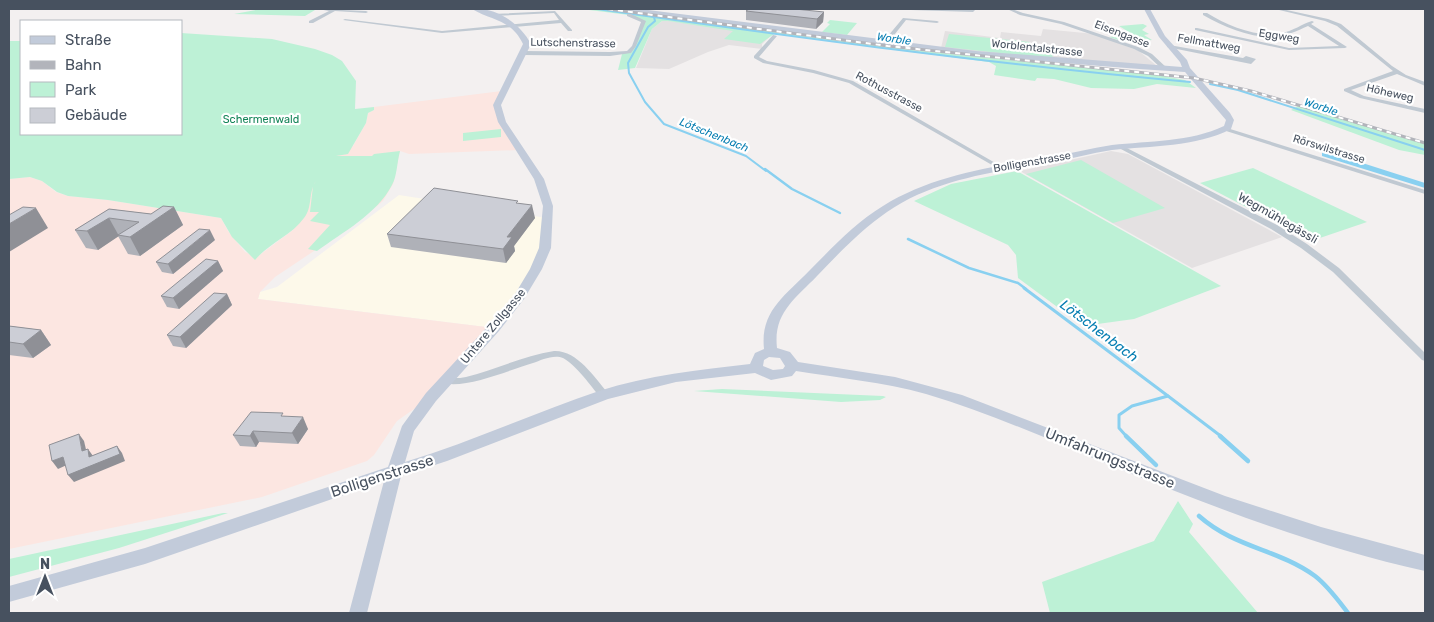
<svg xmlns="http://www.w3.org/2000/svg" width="1434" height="622" viewBox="0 0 1434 622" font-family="Rubik,sans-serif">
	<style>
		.commercial { fill: #fdf9ea }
		.education { fill: #e4e1e2 }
		.medical { fill: #fce6e1 }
		.green { fill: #bdf1d6 }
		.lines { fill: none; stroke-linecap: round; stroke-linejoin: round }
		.stream-far3 { stroke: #89d0f0; stroke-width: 2 }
		.stream-far2 { stroke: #89d0f0; stroke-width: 2.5 }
		.stream-far1 { stroke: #89d0f0; stroke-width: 3 }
		.stream { stroke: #89d0f0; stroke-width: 4.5 }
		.canal { fill: #89d0f0; fill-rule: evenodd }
		.street { fill: #c0c9d2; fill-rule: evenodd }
		.secondary { fill: #c2cbda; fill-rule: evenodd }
		.rail-casing { stroke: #b2b4bb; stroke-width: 3 }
		.rail { stroke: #fff; stroke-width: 2; stroke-dasharray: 5; stroke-linecap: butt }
		.wall { fill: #afb1b8 }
		.shaded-wall { fill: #8f9096 }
		.building { fill: #ccced6; stroke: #8f9096 }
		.labels { text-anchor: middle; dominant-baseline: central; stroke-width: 4.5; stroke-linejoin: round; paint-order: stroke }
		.far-street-label { font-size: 11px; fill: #47515f; stroke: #fff }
		.far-water-label { font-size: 11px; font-style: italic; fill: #067eb2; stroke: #fff }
		.far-park-label { font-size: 11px; fill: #138457; stroke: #fff }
		.street-label { font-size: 12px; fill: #47515f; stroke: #fff }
		.water-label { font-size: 14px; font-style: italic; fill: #067eb2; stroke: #fff }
		.near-street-label { font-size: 15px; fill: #47515f; stroke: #fff }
	</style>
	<rect width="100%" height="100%" fill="#f3f0f0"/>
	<polygon class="commercial" points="399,195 547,218 545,248 494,328 258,299 260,292 277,287"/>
	<g class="education">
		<polygon points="662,21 669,21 771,35 762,44 762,49 729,45 708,52 669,69 636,68 652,29"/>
		<polygon points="1043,29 1095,34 1139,51 1157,66 1125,66 941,48 945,31 1000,38 1001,32 1041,36"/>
		<polygon points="1111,151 1128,154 1282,237 1192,268 1020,171"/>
	</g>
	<polygon class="medical" points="502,91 497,106 519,150 409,154 400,151 393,184 383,201 356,223 275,277 260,292 258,299 486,327 489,333 431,397 397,421 374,455 367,461 262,497 9,549 9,179 30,177 42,181 56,192 68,196 108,200 221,218 228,231 245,252 257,257 293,230 312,186 333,156 353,146 366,123 368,113 374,110 374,107"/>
	<g class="green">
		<polygon points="261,9 315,10 305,16 234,14"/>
		<path d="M581,9H602L912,50L1158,75L1185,80L1196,88L1157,84L1134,89L1091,88L1054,79L1037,78L1035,81L994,75L996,66L989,62L774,34L760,44L724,39L733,31L668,21H662L652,29L635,68L618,70L622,54C637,50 639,33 644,21L629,15Z"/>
		<polygon points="830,20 857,23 847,35 822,32 830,24 827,23"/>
		<polygon points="1143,24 1147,26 1142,30 1149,34 1144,35 1152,40 1125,42 1109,37 1134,35 1119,26"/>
		<path d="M181,33L272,39L315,49L332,55L342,61L356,81L355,109L374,107V110L368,113L366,123L348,154L336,156H372L374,154L400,151C397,162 397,176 392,185C377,214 343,232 317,251L308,249L330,225L310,221L319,212H310L313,186L316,181C308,192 313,207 304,218C291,236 269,243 255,260L232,237L221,218L108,200L68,196L57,192L42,181L30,177L9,179V41H21V134H181Z"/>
		<polygon points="949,34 1030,42 1029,48 1052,51 1053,59 945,47"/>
		<polygon points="1298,106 1425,144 1425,155 1399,150 1291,110"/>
		<polygon points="501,129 501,137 463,141 463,133"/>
		<polygon points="1081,160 1165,208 1113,223 1026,174"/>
		<polygon points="1253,168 1367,222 1311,241 1200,183"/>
		<polygon points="1017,171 1221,286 1134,319 1083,326 1018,278 1016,255 1008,245 914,201 951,184"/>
		<polygon points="722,389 883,396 886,397 880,400 841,402 694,391"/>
		<polygon points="1178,501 1193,524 1189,532 1258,613 1050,613 1042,582 1154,541"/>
		<polygon points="223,513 228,513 119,548 9,577 9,559"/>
	</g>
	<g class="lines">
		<g class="stream-far3">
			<path d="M597,9C794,37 992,64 1190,82"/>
			<polyline points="654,17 655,21 648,27 628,63 629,73 645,102 664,124 746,156 766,171"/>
			<polyline points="1210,84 1238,90 1425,150"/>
		</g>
		<g class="stream-far2">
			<polyline points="765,169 792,189 840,213"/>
			<polyline points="908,239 969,268 1018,283 1026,289"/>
		</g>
		<g class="stream-far1">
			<polyline points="1024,288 1168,396 1132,406 1119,415 1119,428 1127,437"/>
			<polyline points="1168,396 1222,437"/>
		</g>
		<g class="stream">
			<polyline points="1126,436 1156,465"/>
			<polyline points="1220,436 1248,461"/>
			<path d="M1199,516C1235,548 1278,549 1315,576C1328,586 1338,600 1348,613"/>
		</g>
		<polygon class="canal" points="1322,152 1328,152 1425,183 1425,188 1322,156"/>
		<g class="street">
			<polygon points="318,9 366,11 368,12 366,13 335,11 313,23 309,23 309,21 329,11"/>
			<polygon points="909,9 971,10 976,9 973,12 911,10"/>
			<polygon points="1007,9 1012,9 1023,13 1064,22 1138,47 1152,54 1168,69 1163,70 1148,56 1134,49 1061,24 1020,15"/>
			<polygon points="1275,9 1282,9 1328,19 1341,24 1392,66 1406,75 1425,82 1425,86 1423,85 1397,74 1351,90 1364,96 1425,109 1425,113 1360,98 1344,91 1344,89 1393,71 1337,26 1325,21"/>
			<polygon points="555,11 572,30 572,31 568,31 561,23 442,33 343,20 345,19 442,31 559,20 554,13 493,16 491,15 493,14"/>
			<path d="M1203,13H1207C1228,26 1257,38 1282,33C1293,31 1302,24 1312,21L1314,22L1311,24L1347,47L1345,48L1289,50L1195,30V28H1197L1289,48L1339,46L1308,26C1297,31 1286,36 1274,37C1250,38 1224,27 1203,15Z"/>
			<polygon points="627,14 631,14 646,21 636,46 631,53 610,56 524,55 521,53 524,51 610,52 627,51 632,46 641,22 627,16"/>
			<polygon points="903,18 937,21 939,22 937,23 906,20 887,44 883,44 883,42"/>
			<polygon points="773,35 777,36 759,57 767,61 814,70 853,81 1004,168 1003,169 999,169 849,83 813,73 763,63 754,58 754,56"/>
			<polygon points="1169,45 1243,58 1246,56 1256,59 1251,64 1167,47 1167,46"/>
			<polygon points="1223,128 1227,128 1425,190 1425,194 1223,130"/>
			<polygon points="1121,145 1277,225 1307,244 1339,268 1425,353 1425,361 1422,360 1333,272 1301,248 1271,229 1119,148 1119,146"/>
			<path d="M554,351C577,350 594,377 608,393L609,395L608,397H600C591,386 576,365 563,358C554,354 541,360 533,363C509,370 466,389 443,383L441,381L443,379C450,377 458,379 466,377C496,369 524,356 554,351Z"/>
		</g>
		<path class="secondary" d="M472,9C496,7 520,23 531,44L501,105L506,122L544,179L553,206L551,248L542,269L524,299L499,331L436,401L414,431L405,462C471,442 534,413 599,391C648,375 699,370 750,364L755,353L764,349C760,311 785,296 809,271C832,248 855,223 883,206C933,175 992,167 1049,157C1070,154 1091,148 1112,145C1148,141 1191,142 1224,126L1226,120L1185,72C998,61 813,36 628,11L625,9H640L976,51L1182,67L1180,62L1159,37L1144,9H1150L1165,36L1187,60L1190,68L1230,113L1234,120L1231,129C1196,147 1151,146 1112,150C1091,153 1070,159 1049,163C994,172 935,179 887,212C861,230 839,253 817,276C795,299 773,313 777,348L790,352L798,362L895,377L962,395L1225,496L1321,527L1425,555V571C1320,548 1216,508 1117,468C1054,442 991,413 926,394C883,382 839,378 796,371L792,376L771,380L755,373L676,382L608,399L447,461L401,476L367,613H349L384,481L145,564L9,602V586L145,548L388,467L402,426L426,393L489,325L515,294L530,269L539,248L543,206L534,179L498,122L493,105L523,44C511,19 492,21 472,9ZM769,357L780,358L785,366L783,369L773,370L763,366L764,360Z"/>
		<g class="rail-casing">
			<polyline id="rail" points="608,9 888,46 1194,78 1251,91 1425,143"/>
		</g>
		<use href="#rail" class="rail"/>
	</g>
	<g class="wall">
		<polygon points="746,11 824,12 823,22 816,29 746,20"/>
		<polygon points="519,204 535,218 514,246 515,251 506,263 391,247 387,234"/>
		<polygon points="174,207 183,225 140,256 128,254 118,236 98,250 86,248 75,230 109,209 151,214"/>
		<polygon points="215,240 173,274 162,272 156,262"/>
		<polygon points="218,261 223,271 179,309 167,307 161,296"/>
		<polygon points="227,294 232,305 186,348 173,346 167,335"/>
		<polygon points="9,326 41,330 51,345 33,358 9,355"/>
		<polygon points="285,416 308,429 298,444 259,442 256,447 240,446 233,435"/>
	</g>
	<g class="shaded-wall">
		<polygon points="824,12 823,22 816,29 817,19"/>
		<polygon points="532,205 535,218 514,246 515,251 506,263 503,249 507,237"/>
		<polygon points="174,207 183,225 140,256 130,237"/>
		<polygon points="36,208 48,228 9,252 9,224"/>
		<polygon points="109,218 119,236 98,250 87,231"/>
		<polygon points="210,230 215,240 173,274 168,264"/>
		<polygon points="218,261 223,271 179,309 173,298"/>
		<polygon points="227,294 232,305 186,348 180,337"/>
		<polygon points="41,330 51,345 33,358 23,344"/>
		<polygon points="303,417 308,429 298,444 292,433"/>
		<polygon points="253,431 259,442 256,447 250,436"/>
		<polygon points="79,434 84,441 88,458 82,451"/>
		<polygon points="117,446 122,453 125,461 74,482 68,475 89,457 88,449 93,456"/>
		<polygon points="63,457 69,464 58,469 52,461"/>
	</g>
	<g class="building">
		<polygon points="749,9 795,9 824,12 817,19 746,11"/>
		<polygon points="434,188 518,201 516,203 532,205 507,237 512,237 503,249 387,234"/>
		<polygon points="163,206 174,207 130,237 118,235 139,222 109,218 87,231 75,230 109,209 151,214"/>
		<polygon points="23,207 36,208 9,224 9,215"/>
		<polygon points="199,229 210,230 168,264 156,262"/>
		<polygon points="206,259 218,261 173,298 161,296"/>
		<polygon points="214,293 227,294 180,337 167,335"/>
		<polygon points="9,326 41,330 23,344 9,342"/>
		<polygon points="251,412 283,413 281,416 303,417 292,433 253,431 250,436 233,435"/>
		<polygon points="79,434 82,451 88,449 89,457 117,446 120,454 68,475 63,457 52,461 49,445"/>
	</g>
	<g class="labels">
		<g class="far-street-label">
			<text transform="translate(1122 34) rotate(21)">Eisengasse</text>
			<text transform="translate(1279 36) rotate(9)">Eggweg</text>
			<text transform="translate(573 43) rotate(1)">Lutschenstrasse</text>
			<text transform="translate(1209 43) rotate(10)">Fellmattweg</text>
			<text transform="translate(1037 48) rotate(6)">Worblentalstrasse</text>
			<text transform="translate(889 92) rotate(28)">Rothusstrasse</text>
			<text transform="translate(1390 93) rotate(13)">Höheweg</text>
			<text transform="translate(1329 149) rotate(17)">Rörswilstrasse</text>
			<text transform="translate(1032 162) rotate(-10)">Bolligenstrasse</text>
		</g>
		<g class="far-water-label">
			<text transform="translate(894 39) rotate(8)">Worble</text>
			<text transform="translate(1321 107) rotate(18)">Worble</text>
			<text transform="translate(714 135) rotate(22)">Lötschenbach</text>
		</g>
		<g class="far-park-label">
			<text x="261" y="119">Schermenwald</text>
		</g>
		<g class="street-label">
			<text transform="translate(1278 218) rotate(30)">Wegmühlegässli</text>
			<text transform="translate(493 326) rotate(-50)">Untere Zollgasse</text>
		</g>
		<g class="water-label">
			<text transform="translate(1099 331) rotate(37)">Lötschenbach</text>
		</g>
		<g class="near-street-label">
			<text transform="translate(1110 458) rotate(22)">Umfahrungsstrasse</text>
			<text transform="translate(382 476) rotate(-18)">Bolligenstrasse</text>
		</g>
	</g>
	<rect width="1434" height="622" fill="none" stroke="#47515f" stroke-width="20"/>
	<rect x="20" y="20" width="162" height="115" fill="#ffffff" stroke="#b5b9bf"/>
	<rect x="30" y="36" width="25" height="8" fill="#c2cbda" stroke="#b5b9bf"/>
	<text x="65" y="45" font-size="15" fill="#47515f">Straße</text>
	<rect x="30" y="61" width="25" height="8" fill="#b2b4bb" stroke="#b5b9bf"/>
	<text x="65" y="70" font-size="15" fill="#47515f">Bahn</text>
	<rect x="30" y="82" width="25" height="15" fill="#bdf1d6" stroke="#b5b9bf"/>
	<text x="65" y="95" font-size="15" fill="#47515f">Park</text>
	<rect x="30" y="108" width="25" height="15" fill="#ccced6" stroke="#b5b9bf"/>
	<text x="65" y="120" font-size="15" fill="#47515f">Gebäude</text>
	<g transform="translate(45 577)" stroke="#ffffff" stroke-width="4" paint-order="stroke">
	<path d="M0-4L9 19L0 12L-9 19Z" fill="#47515f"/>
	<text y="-8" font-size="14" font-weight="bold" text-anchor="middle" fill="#47515f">N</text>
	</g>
</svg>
